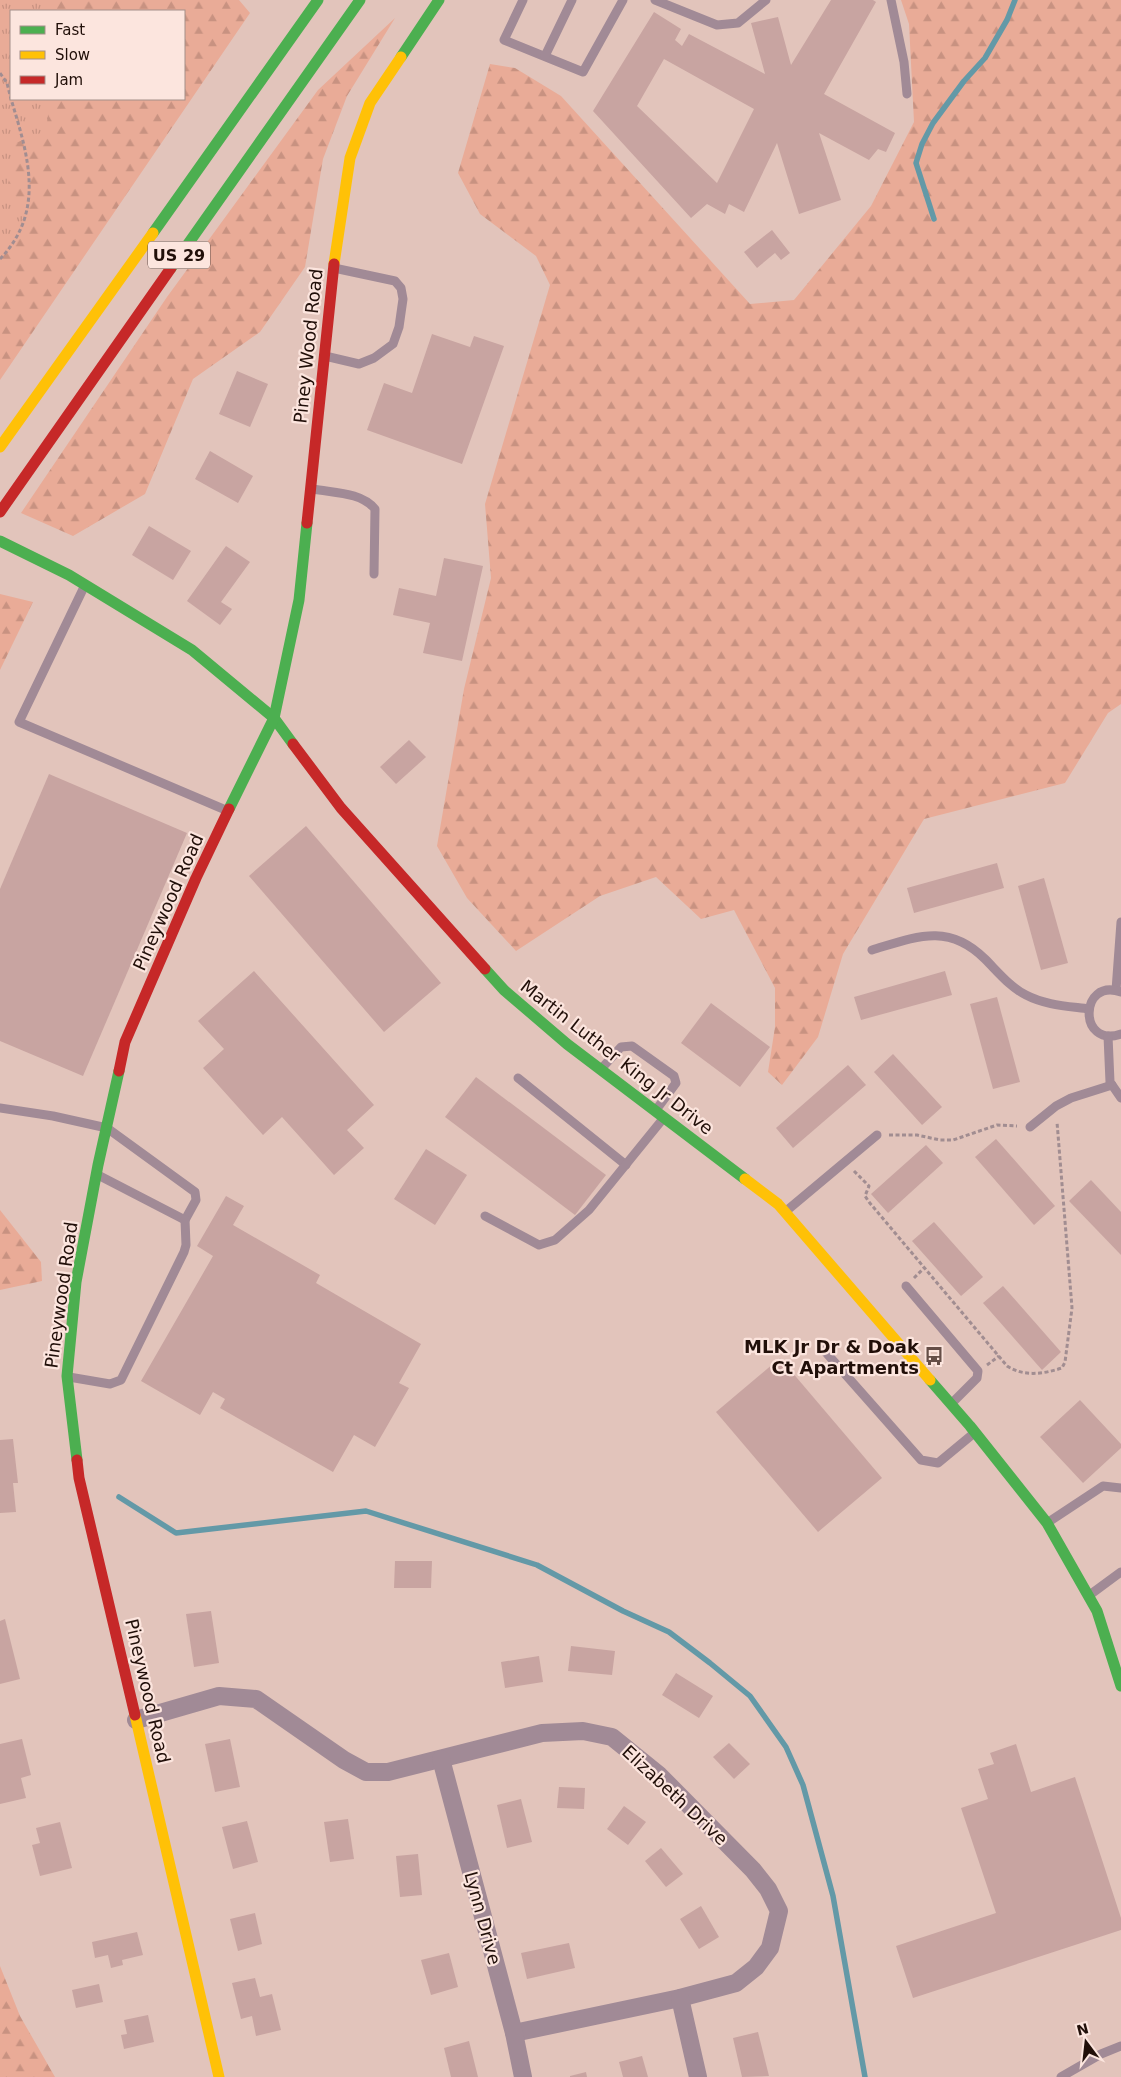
<svg xmlns="http://www.w3.org/2000/svg" width="1121" height="2077" viewBox="0 0 1121 2077" font-family="'DejaVu Sans',sans-serif">
	<style>
		.grass { fill: url(#grass-tufts) }
		.forest { fill: url(#forest-firs) }
		.lines { fill: none; stroke-linecap: round; stroke-linejoin: round }
		.stream { stroke: #6399a7; stroke-width: 5.5 }
		.building { fill: #c8a4a1; fill-rule: evenodd }
		.path { stroke: #a18d91; stroke-width: 3; stroke-dasharray: 4 2.5; stroke-linecap: butt }
		.lane { stroke: #a18a96; stroke-width: 9 }
		.street { stroke: #a18a96; stroke-width: 18 }
		.fast { stroke: #4caf50; stroke-width: 11 }
		.slow { stroke: #ffc107; stroke-width: 11 }
		.jam { stroke: #c62828; stroke-width: 11 }
		.labels { text-anchor: middle; dominant-baseline: central; stroke-width: 4.5; stroke-linejoin: round; paint-order: stroke }
		.shield { fill: #fce5de; stroke: #634f49; stroke-width: 1 }
		.shield-label { font-size: 16px; font-weight: bold; fill: #210f09 }
		.street-label { font-size: 18px; fill: #210f09; stroke: #fce5de }
		.poi-label { font-size: 18px; font-weight: bold; fill: #210f09; stroke: #fce5de; text-anchor: end }
	</style>
	<defs>
		<pattern id="grass-tufts" width="24" height="20" patternUnits="userSpaceOnUse" patternTransform="scale(1.25)"><rect width="24" height="20" fill="#e9ab97"/><path d="M3 7l-1-3M5 7V3M7 7l1-3M15 17l-1-3M17 17v-4M19 17l1-3" fill="none" stroke="#c89281"/></pattern>
		<pattern id="forest-firs" width="22" height="20" patternUnits="userSpaceOnUse" patternTransform="scale(1.25)"><rect width="22" height="20" fill="#e9ab97"/><path d="M5 1l3.5 6h-7zM16 11l3.5 6h-7z" fill="#c89281"/></pattern>
	</defs>
	<rect width="100%" height="100%" fill="#e2c4bb"/>
	<polygon class="grass" points="0,0 65,0 65,11 11,11 11,99 62,99 60,199 0,275"/>
	<g class="forest">
		<polygon points="57,0 239,0 250,13 0,380 0,258 33,216 8,188 13,144 46,131 50,99 184,99 184,11 56,11"/>
		<polygon points="901,0 1121,0 1121,704 1108,713 1065,783 924,819 843,954 818,1037 782,1085 768,1072 775,1027 775,988 734,910 701,919 656,877 600,896 516,951 467,898 437,846 464,689 491,578 485,504 550,285 536,256 480,214 458,173 490,64 515,68 561,96 750,304 794,300 871,206 914,122 909,24"/>
		<polygon points="395,18 347,96 323,159 305,267 260,332 193,379 145,494 73,536 21,513 167,297 318,90"/>
		<polygon points="0,594 33,602 0,670"/>
		<polygon points="0,1210 41,1262 42,1281 0,1290"/>
		<polygon points="0,1966 20,2016 55,2077 0,2077"/>
	</g>
	<g class="lines">
		<g class="stream">
			<polyline points="934,219 916,163 922,144 933,123 964,81 985,58 1007,20 1015,0"/>
			<polyline points="119,1497 176,1533 366,1511 537,1565 623,1611 669,1632 710,1663 750,1696 786,1747 803,1785 833,1896 865,2077"/>
		</g>
	</g>
	<g class="building">
		<path d="M831,0H873L876,2L824,94L895,133L886,152L878,149L869,160L819,133L841,200L799,214L777,143L744,212L729,204L725,214L707,204L691,218L593,111L654,12L681,29L675,40L682,46L689,34L765,74L751,23L778,17L791,65ZM664,59L754,109L717,183L637,106Z"/>
		<polygon points="772,230 790,253 781,260 775,253 757,268 744,252"/>
		<polygon points="432,334 470,347 474,336 504,346 462,464 367,430 384,383 412,393"/>
		<polygon points="237,371 268,384 250,427 219,414"/>
		<polygon points="210,451 253,476 238,503 195,479"/>
		<polygon points="149,526 191,551 173,580 132,555"/>
		<polygon points="226,546 250,562 221,602 232,609 220,625 187,601"/>
		<polygon points="444,558 483,566 462,661 423,653 430,623 393,615 399,588 436,596"/>
		<polygon points="409,740 426,757 396,784 380,767"/>
		<polygon points="49,774 187,833 83,1076 0,1041 0,889"/>
		<polygon points="306,826 441,983 384,1032 249,876"/>
		<polygon points="997,863 1004,888 914,913 907,888"/>
		<polygon points="1044,878 1068,963 1041,970 1018,886"/>
		<polygon points="254,971 374,1105 347,1130 364,1148 334,1175 282,1117 263,1135 203,1068 224,1049 198,1021"/>
		<polygon points="945,971 952,995 861,1020 854,997"/>
		<polygon points="997,997 1020,1082 993,1089 970,1004"/>
		<polygon points="711,1003 770,1047 740,1087 681,1043"/>
		<polygon points="893,1054 942,1107 922,1125 874,1072"/>
		<polygon points="848,1065 866,1085 793,1148 776,1128"/>
		<polygon points="476,1077 606,1175 575,1215 445,1117"/>
		<polygon points="996,1139 1055,1206 1034,1225 975,1157"/>
		<polygon points="926,1145 943,1163 888,1213 871,1194"/>
		<polygon points="426,1149 467,1175 435,1225 394,1199"/>
		<polygon points="1091,1180 1121,1212 1121,1255 1069,1201"/>
		<polygon points="226,1196 244,1206 233,1225 320,1275 316,1283 421,1344 399,1383 409,1388 375,1447 354,1435 333,1472 220,1408 225,1399 213,1392 200,1415 141,1381 213,1256 197,1246"/>
		<polygon points="934,1222 983,1277 961,1296 912,1241"/>
		<polygon points="1003,1286 1061,1352 1042,1370 983,1303"/>
		<polygon points="780,1358 882,1478 818,1532 716,1412"/>
		<polygon points="1080,1400 1121,1444 1121,1448 1083,1483 1040,1437"/>
		<polygon points="13,1439 18,1483 13,1483 16,1512 0,1513 0,1440"/>
		<polygon points="395,1561 432,1561 431,1588 394,1588"/>
		<polygon points="211,1611 219,1663 194,1667 186,1614"/>
		<polygon points="5,1619 20,1679 0,1684 0,1621"/>
		<polygon points="571,1646 615,1651 612,1675 568,1671"/>
		<polygon points="539,1656 543,1682 505,1688 501,1662"/>
		<polygon points="676,1673 713,1696 699,1718 662,1695"/>
		<polygon points="22,1739 31,1775 21,1778 26,1798 0,1804 0,1744"/>
		<polygon points="230,1739 240,1787 215,1792 205,1744"/>
		<polygon points="729,1743 750,1764 734,1779 713,1757"/>
		<polygon points="1016,1744 1031,1792 1075,1777 1121,1918 1121,1930 913,1998 896,1946 996,1913 961,1808 988,1799 978,1769 994,1764 990,1753"/>
		<polygon points="559,1787 585,1788 584,1809 557,1808"/>
		<polygon points="521,1799 532,1842 507,1848 497,1805"/>
		<polygon points="624,1806 646,1822 628,1845 607,1829"/>
		<polygon points="348,1819 354,1859 330,1862 324,1822"/>
		<polygon points="247,1821 258,1862 233,1869 222,1827"/>
		<polygon points="60,1822 72,1868 40,1876 32,1845 40,1843 36,1828"/>
		<polygon points="661,1848 683,1874 666,1887 645,1861"/>
		<polygon points="418,1854 422,1895 400,1897 396,1856"/>
		<polygon points="701,1906 719,1937 699,1949 680,1919"/>
		<polygon points="255,1913 262,1944 238,1951 230,1919"/>
		<polygon points="137,1932 143,1955 122,1960 123,1965 111,1968 108,1955 95,1958 92,1942"/>
		<polygon points="569,1943 575,1968 527,1979 521,1953"/>
		<polygon points="449,1953 458,1987 431,1995 421,1960"/>
		<polygon points="255,1978 260,1997 272,1994 281,2030 256,2036 252,2016 241,2019 232,1983"/>
		<polygon points="99,1984 103,2002 76,2008 72,1990"/>
		<polygon points="148,2015 154,2042 124,2049 121,2035 127,2034 124,2020"/>
		<polygon points="758,2032 769,2076 742,2077 733,2038"/>
		<polygon points="469,2041 478,2077 451,2077 444,2048"/>
		<polygon points="642,2056 648,2077 623,2077 619,2062"/>
		<polygon points="586,2072 587,2077 570,2077 570,2076"/>
	</g>
	<g class="lines">
		<g class="path">
			<polyline points="0,73 7,83 11,99"/>
			<path d="M0,259C46,211 28,155 11,99"/>
			<polyline points="889,1135 917,1135 940,1140 953,1140 997,1125 1017,1126"/>
			<path d="M854,1171L869,1186L865,1196L869,1202L1007,1366C1024,1377 1043,1374 1062,1368L1065,1362L1072,1308L1057,1122"/>
			<polyline points="914,1278 924,1268"/>
			<polyline points="987,1365 999,1356"/>
		</g>
		<g class="lane">
			<polyline points="523,0 504,40 583,72 623,0"/>
			<polyline points="655,0 717,25 738,23 766,0"/>
			<polyline points="891,0 904,62 907,94"/>
			<polyline points="545,56 572,0"/>
			<polyline points="325,356 359,364 374,358 393,344 399,327 403,299 401,288 395,281 334,268"/>
			<path d="M313,489C334,493 361,492 375,509L374,574"/>
			<polyline points="84,587 19,722 228,811"/>
			<path d="M872,950C915,937 948,922 985,959C998,972 1010,987 1026,995C1045,1005 1067,1006 1089,1009"/>
			<polyline points="1116,990 1121,922"/>
			<path d="M1121,992C1079,977 1078,1049 1121,1034"/>
			<polyline points="1108,1036 1110,1082 1121,1098"/>
			<polyline points="602,1068 621,1047 632,1046 674,1076 676,1083 656,1110"/>
			<polyline points="518,1078 626,1165"/>
			<polyline points="0,1108 53,1116 107,1128 195,1192 196,1200 185,1220 98,1175"/>
			<polyline points="1030,1127 1056,1106 1071,1098 1112,1085"/>
			<polyline points="785,1212 877,1135"/>
			<polyline points="485,1216 539,1245 555,1240 589,1210 662,1120"/>
			<polyline points="906,1286 978,1371 977,1378 953,1402"/>
			<polyline points="822,1348 921,1460 938,1463 973,1434"/>
			<polyline points="69,1377 110,1384 121,1380 184,1252 186,1245 185,1220"/>
			<polyline points="1047,1523 1103,1486 1121,1488"/>
			<polyline points="1091,1594 1121,1572"/>
			<polyline points="1061,2077 1101,2054 1121,2046"/>
		</g>
		<g class="street">
			<polyline points="136,1720 219,1696 256,1699 344,1760 366,1772 388,1772 542,1733 583,1731 612,1737 659,1775 753,1870 768,1889 779,1911 770,1948 756,1967 736,1983 680,1998 514,2033"/>
			<polyline points="441,1759 514,2033 523,2077"/>
			<polyline points="680,1998 698,2077"/>
		</g>
		<g class="fast">
			<polyline points="401,57 439,0"/>
			<polyline points="153,233 318,0"/>
			<polyline points="171,268 360,0"/>
			<polyline points="0,541 69,575 192,650 274,718 293,744"/>
			<polyline points="229,809 274,718 299,600 307,523"/>
			<polyline points="485,969 504,990 567,1044 745,1179"/>
			<polyline points="930,1380 970,1426 1047,1523 1097,1611 1121,1686"/>
			<polyline points="77,1460 67,1376 76,1282 98,1165 119,1071"/>
		</g>
		<g class="slow">
			<polyline points="334,264 350,158 370,103 401,57"/>
			<polyline points="0,447 153,233"/>
			<polyline points="745,1179 778,1204 930,1380"/>
			<polyline points="135,1715 219,2077"/>
		</g>
		<g class="jam">
			<polyline points="0,512 171,268"/>
			<polyline points="307,523 334,264"/>
			<polyline points="293,744 341,808 485,969"/>
			<polyline points="119,1071 125,1042 196,878 229,809"/>
			<polyline points="77,1460 79,1478 135,1715"/>
		</g>
	</g>
	<defs>
		<g id="bus-bare" transform="scale(1.5)"><path d="M-5-6H5V4H4V6H2V4H-2V6H-4V4H-5ZM-3.5-4V0h7V-4ZM-3.5 1.2v1.5H-2V1.2ZM2 1.2v1.5H3.5V1.2Z" fill="#654e47" stroke="#fce5de" stroke-width="2.5" paint-order="stroke"/></g>
	</defs>
	<g fill-rule="evenodd">
		<use href="#bus-bare" x="934" y="1356"/>
	</g>
	<g class="labels">
		<rect class="shield" x="148" y="241.5" width="62" height="27" rx="4"/>
		<g class="shield-label">
			<text x="179" y="255">US 29</text>
		</g>
		<g class="street-label">
			<text transform="translate(308 346) rotate(-84)">Piney Wood Road</text>
			<text transform="translate(168 902) rotate(-66)">Pineywood Road</text>
			<text transform="translate(617 1057) rotate(38)">Martin Luther King Jr Drive</text>
			<text transform="translate(61 1295) rotate(-82)">Pineywood Road</text>
			<text transform="translate(148 1691) rotate(77)">Pineywood Road</text>
			<text transform="translate(675 1795) rotate(43)">Elizabeth Drive</text>
			<text transform="translate(483 1918) rotate(75)">Lynn Drive</text>
		</g>
		<g class="poi-label">
			<text x="919" y="1346">MLK Jr Dr &amp; Doak<tspan x="919" dy="21">Ct Apartments</tspan></text>
		</g>
	</g>
	<rect x="10" y="10" width="175" height="90" fill="#fce5de" stroke="#a48f89"/>
	<rect x="20" y="26" width="25" height="8" fill="#4caf50" stroke="#a48f89"/>
	<text x="55" y="35" font-size="15" fill="#210f09">Fast</text>
	<rect x="20" y="51" width="25" height="8" fill="#ffc107" stroke="#a48f89"/>
	<text x="55" y="60" font-size="15" fill="#210f09">Slow</text>
	<rect x="20" y="76" width="25" height="8" fill="#c62828" stroke="#a48f89"/>
	<text x="55" y="85" font-size="15" fill="#210f09">Jam</text>
	<g transform="translate(1086 2042) rotate(345)" stroke="#fce5de" stroke-width="4" paint-order="stroke">
	<path d="M0-4L9 19L0 12L-9 19Z" fill="#210f09"/>
	<text y="-8" font-size="14" font-weight="bold" text-anchor="middle" fill="#210f09">N</text>
	</g>
</svg>
